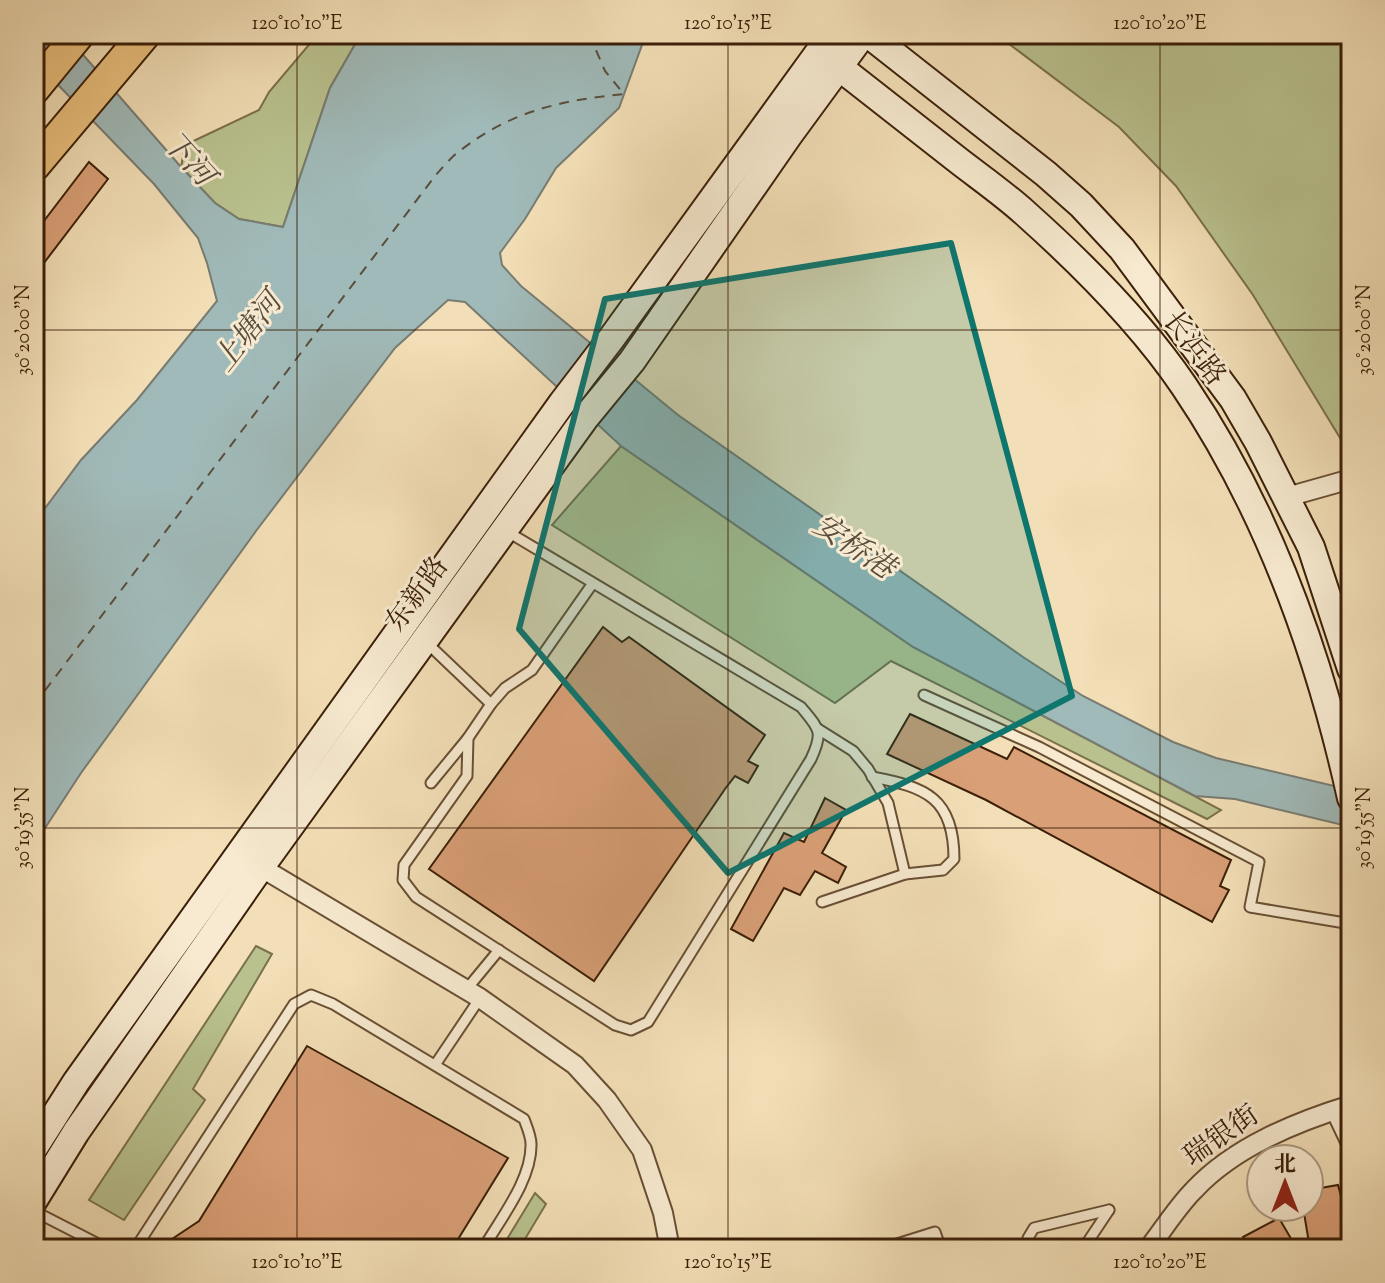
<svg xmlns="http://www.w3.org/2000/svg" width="1385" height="1283" viewBox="0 0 1385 1283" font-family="'Sorts Mill Goudy','Noto Serif SC',serif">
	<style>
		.green { fill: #b9c28f; stroke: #7a704c; stroke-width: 2 }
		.water { fill: #a0bab9; stroke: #787c72; stroke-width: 2 }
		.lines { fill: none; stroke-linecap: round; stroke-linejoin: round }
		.ferry { stroke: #594e3d; stroke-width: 2; stroke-dasharray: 10 8; stroke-linecap: butt }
		.building { fill: #d99f76; stroke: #3b1f08; stroke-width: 2 }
		.service-casing { stroke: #694f34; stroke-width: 13 }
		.pedestrian-casing { stroke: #694f34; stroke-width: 18 }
		.minor-casing { stroke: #694f34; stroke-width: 22 }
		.secondary-casing { stroke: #3b1f08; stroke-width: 30 }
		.primary-casing { stroke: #3b1f08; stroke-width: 34 }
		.service { stroke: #f7ead0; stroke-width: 9 }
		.pedestrian { stroke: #f7ead0; stroke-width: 14 }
		.minor { stroke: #f7ead0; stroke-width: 18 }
		.secondary { stroke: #f7ead0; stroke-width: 26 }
		.primary { stroke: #eac07c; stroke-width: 30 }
		.marked { fill: #0f766e; fill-opacity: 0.2; stroke: #0f766e; stroke-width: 6; stroke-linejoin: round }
		.ticks { fill: none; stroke: #3b1f08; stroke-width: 2; stroke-opacity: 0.45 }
		.labels { text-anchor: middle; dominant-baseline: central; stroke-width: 6; stroke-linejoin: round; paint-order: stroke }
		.street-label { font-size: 28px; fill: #3b1f08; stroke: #f7ead0 }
		.water-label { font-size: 30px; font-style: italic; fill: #594e3d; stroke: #f7ead0 }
		.neatline { fill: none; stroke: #3b1f08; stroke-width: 3 }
		.ticks-label { font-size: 20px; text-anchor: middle; fill: #3b1f08 }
	</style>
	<rect width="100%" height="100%" fill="#f3dfb7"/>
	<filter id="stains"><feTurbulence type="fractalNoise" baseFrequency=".0025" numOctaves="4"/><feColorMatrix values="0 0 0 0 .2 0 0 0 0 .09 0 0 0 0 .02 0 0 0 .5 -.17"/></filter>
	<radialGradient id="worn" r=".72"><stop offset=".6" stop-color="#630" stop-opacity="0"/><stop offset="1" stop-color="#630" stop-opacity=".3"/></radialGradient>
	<g class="green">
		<polygon points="318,34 361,34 330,88 283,227 239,219 215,203 181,167 185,145 259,110 269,92"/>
		<polygon points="996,34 1351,34 1351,450 1348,451 1253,295 1176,186 1119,127"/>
		<polygon points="621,446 913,647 1221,810 1207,819 891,661 835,703 552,525"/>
		<polygon points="256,946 272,954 193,1089 205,1100 124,1220 89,1200"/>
		<polygon points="535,1193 546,1204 519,1249 501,1249"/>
	</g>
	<polygon class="water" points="34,34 65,34 181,167 215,203 239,219 283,227 330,88 361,34 646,34 619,108 556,168 525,219 500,253 502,265 521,286 678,415 1023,657 1083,696 1173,742 1216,758 1351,790 1351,827 1235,799 1195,796 913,647 621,446 465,302 448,300 395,348 256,531 81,773 34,845 34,523 81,460 137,400 217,301 207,263 198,238 154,184 34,60"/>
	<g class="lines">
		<path class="ferry" d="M34,705L435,176C443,167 451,157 461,150C511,111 563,100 624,94L605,71L589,34"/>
	</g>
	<g class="building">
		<polygon points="89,162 108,179 34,276 34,234"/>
		<polygon points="603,627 622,642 629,637 765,735 748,761 758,766 748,783 735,776 725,789 594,981 429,869"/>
		<polygon points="910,714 1007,759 1014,747 1231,860 1220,886 1229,890 1212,922 986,800 887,754"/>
		<polygon points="825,798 846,810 822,853 846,867 838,883 815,871 800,895 784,888 753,941 731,929 784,833 804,842"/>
		<polygon points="307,1046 508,1158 452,1249 157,1249 199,1221"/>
		<polygon points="1338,1185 1351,1233 1351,1249 1310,1249 1303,1207 1309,1207 1309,1190"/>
		<polygon points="1279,1218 1297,1249 1249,1249 1243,1237"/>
	</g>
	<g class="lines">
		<g class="service-casing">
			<g id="service">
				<path d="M508,532L801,707C819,729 824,731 811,759L648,1022L631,1030L615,1025L416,897L403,880L404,865L467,776L468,738L491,704L505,688L532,670L593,583"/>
				<polyline points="427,643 491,704"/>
				<polyline points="924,695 1039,747 1259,862 1250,907 1351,924"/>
				<polyline points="818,729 853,751 868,769 888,803 905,874"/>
				<polyline points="431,783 468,738"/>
				<path d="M822,902L905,874L943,870L954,859C954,798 926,787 872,777"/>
				<polyline points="466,990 499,950"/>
				<polyline points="435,1065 480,998"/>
				<polyline points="34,1211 108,1249"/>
				<path d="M135,1249L294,1004L311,995L333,1004L524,1119C527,1127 531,1136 531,1144C532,1180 500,1219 483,1249"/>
				<polyline points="881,1249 935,1232 941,1249"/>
				<polyline points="1028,1249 1028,1238 1034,1228 1109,1210"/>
				<polyline points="1083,1249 1109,1210"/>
			</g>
		</g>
		<g class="pedestrian-casing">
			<polyline id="pedestrian" points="1333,1110 1351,1148"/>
		</g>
		<g class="minor-casing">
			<g id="minor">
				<polyline points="1287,497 1351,479"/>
				<polyline points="252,862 480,998 575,1065 607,1100 642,1150 663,1213 670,1249"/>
				<path d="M1148,1249C1163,1230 1177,1207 1194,1190C1234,1147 1296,1122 1351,1105"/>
			</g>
		</g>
		<g class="secondary-casing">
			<g id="secondary">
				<polyline points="868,34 1046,174 1081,205 1122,249 1233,399 1258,442 1311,547 1351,669"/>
				<path d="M825,56C870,91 914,126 959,161C981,178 1004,194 1025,213C1081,263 1142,324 1184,386C1268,510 1319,653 1351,798"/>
				<polyline points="34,1148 76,1082 562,403 611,339 832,34"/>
				<polyline points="34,1200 76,1132 260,868 586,417 632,361 789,135 863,34"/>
			</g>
		</g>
		<g class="primary-casing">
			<g id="primary">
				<polyline points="34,89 79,34"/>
				<polyline points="34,166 145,34"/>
			</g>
		</g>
		<use href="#service" class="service"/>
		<use href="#pedestrian" class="pedestrian"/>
		<use href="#minor" class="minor"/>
		<use href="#secondary" class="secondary"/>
		<use href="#primary" class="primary"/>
	</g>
	<path class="marked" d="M951,243L1072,696L728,873L519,629L605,299Z"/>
	<path class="ticks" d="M297,34V1249M728,34V1249M1160,34V1249M34,330H1351M34,828H1351"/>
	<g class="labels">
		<g class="street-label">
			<text transform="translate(1193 349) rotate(53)">长浜路</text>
			<text transform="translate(418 595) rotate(-54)">东新路</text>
			<text transform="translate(1222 1137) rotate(-35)">瑞银街</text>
		</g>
		<g class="water-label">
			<text transform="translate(187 160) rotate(48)">下河</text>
			<text transform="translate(249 333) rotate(-52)">上塘河</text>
			<text transform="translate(853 548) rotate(34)">安桥港</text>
		</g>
	</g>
	<rect width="1385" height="1283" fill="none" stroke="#f3dfb7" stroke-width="88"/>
	<g transform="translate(1285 1183)"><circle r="38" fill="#f7ead0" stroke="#ac9980" stroke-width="2"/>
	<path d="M0-6L14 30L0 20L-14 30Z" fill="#8f2418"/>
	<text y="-12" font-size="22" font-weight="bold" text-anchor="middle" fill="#3b1f08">北</text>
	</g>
	<rect x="44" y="44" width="1297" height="1195" class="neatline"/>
	<g class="ticks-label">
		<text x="297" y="29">120°10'10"E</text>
		<text x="728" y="29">120°10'15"E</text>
		<text x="1160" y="29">120°10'20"E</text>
		<text transform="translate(22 330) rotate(-90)" y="7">30°20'00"N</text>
		<text transform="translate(1363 330) rotate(-90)" y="7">30°20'00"N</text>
		<text transform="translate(22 828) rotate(-90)" y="7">30°19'55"N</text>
		<text transform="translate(1363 828) rotate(-90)" y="7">30°19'55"N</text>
		<text x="297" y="1268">120°10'10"E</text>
		<text x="728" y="1268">120°10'15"E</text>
		<text x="1160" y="1268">120°10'20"E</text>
	</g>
	<rect width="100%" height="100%" filter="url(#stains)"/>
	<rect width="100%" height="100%" fill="url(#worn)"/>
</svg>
